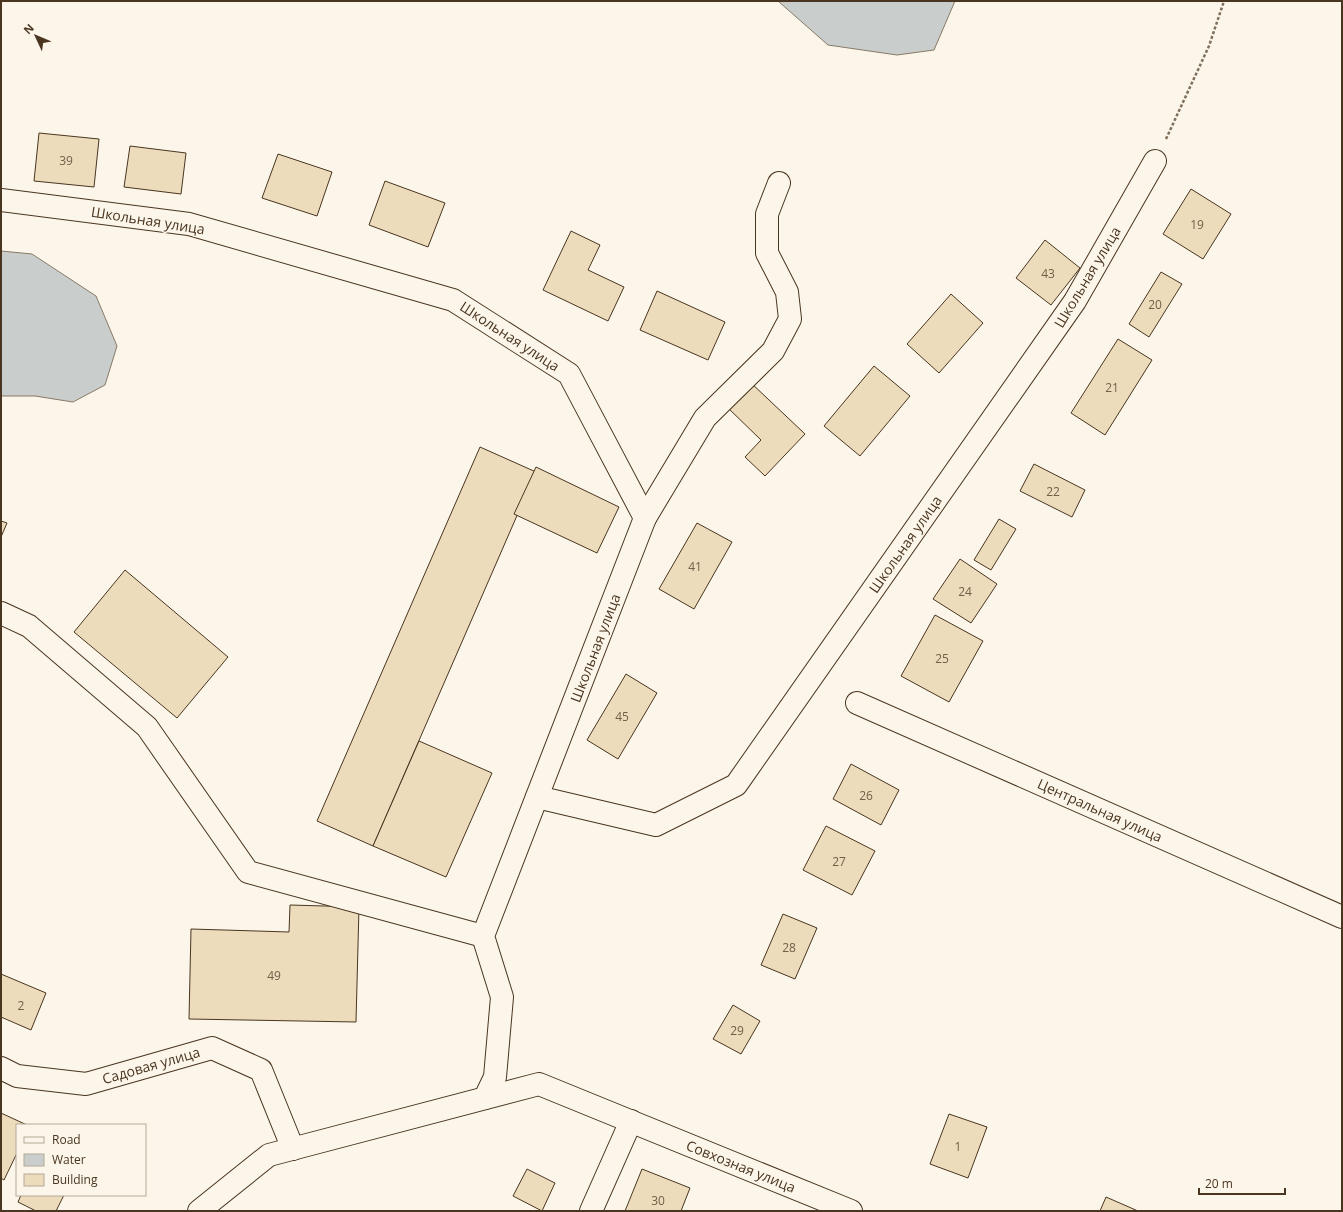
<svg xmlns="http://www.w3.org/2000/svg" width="1343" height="1212" viewBox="0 0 1343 1212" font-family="'Open Sans',sans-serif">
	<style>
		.water { fill: #c9cecd; stroke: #887966 }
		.building { fill: #ecdcbc; stroke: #4a3520 }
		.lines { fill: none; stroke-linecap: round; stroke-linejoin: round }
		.minor-casing { stroke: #4a3520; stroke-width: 24 }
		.path { stroke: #7f6f5c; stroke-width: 2.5; stroke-dasharray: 3 2; stroke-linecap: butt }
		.minor { stroke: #fbf6e9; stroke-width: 22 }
		.labels { text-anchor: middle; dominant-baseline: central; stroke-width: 3; stroke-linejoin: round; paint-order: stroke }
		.number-label { font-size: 12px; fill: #725f47 }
		.street-label { font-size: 14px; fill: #4a3520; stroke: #fbf6e9 }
	</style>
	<rect width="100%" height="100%" fill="#fbf6e9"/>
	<g class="water">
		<polygon points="778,1 955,1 934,50 897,55 828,45"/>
		<polygon points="1,251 32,254 96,296 117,346 105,385 73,402 35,396 1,396"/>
	</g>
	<g class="building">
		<polygon points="39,133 99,139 94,187 34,181"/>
		<polygon points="130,146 186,153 181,194 124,187"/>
		<polygon points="278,154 332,172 317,216 262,198"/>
		<polygon points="385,181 445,203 428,247 369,225"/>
		<polygon points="1191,189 1231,214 1203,259 1163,234"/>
		<polygon points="571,231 600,245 588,270 624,287 608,321 543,290"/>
		<polygon points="1045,240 1080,268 1051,305 1016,278"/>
		<polygon points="1161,272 1182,284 1149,337 1129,324"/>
		<polygon points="657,291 725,322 708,360 640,330"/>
		<polygon points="951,294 983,323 939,373 907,344"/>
		<polygon points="1118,339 1152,360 1105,435 1071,413"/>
		<polygon points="874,366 910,396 860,456 824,426"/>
		<polygon points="750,382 805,434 765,476 745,457 761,440 726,406"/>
		<polygon points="480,447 536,472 373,846 317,821"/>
		<polygon points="1034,464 1085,490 1072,517 1020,491"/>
		<polygon points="536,467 619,507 597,553 514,514"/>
		<polygon points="999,519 1016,529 991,570 974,560"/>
		<polygon points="1,521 7,523 1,537"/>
		<polygon points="697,523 732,542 694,609 659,589"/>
		<polygon points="960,559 997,584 971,623 933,599"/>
		<polygon points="125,570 228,657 177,718 74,632"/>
		<polygon points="935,615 983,641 949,702 901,676"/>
		<polygon points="626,674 657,693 618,759 587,740"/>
		<polygon points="419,741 492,773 446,877 373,846"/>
		<polygon points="851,764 899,790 881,825 833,799"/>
		<polygon points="826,826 875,851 852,895 803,870"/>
		<polygon points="290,905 359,907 356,1022 189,1019 191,929 289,932"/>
		<polygon points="783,914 817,928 795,979 761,965"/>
		<polygon points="1,974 46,993 31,1030 1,1017"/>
		<polygon points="733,1005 760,1021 741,1054 713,1039"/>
		<polygon points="1,1113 27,1125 17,1125 17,1153 4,1180 1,1178"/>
		<polygon points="949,1114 987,1127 968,1178 930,1164"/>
		<polygon points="527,1169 555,1183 542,1211 513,1196"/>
		<polygon points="642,1169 690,1188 681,1211 625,1211"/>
		<polygon points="21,1195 64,1195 56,1211 36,1211 18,1202"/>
		<polygon points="1106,1197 1138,1211 1100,1211"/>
	</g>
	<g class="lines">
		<g class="minor-casing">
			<g id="minor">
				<polyline points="1,200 189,224 453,300 569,374 645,518 483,936 502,997 495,1077 485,1098"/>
				<polyline points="645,518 705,418 773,351 790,319 787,292 767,253 767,214 779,183"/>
				<polyline points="1,613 29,626 147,727 248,872 483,936"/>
				<polyline points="857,703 1342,917"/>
				<polyline points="537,797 656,825 736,785 1075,301 1155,161"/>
				<polyline points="1,1068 17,1076 86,1084 212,1048 261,1070 293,1149"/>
				<polyline points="199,1211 269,1155 539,1084 851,1211"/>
				<polyline points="591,1211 631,1121"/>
			</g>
		</g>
		<polyline class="path" points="1166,139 1209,46 1224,1"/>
		<use href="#minor" class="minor"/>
	</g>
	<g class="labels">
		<g class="number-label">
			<text x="66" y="160">39</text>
			<text x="1197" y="224">19</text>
			<text x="1048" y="273">43</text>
			<text x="1155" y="304">20</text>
			<text x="1112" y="387">21</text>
			<text x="1053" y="491">22</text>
			<text x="695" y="566">41</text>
			<text x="965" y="591">24</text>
			<text x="942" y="658">25</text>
			<text x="622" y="716">45</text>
			<text x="866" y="795">26</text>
			<text x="839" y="861">27</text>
			<text x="789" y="947">28</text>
			<text x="274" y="975">49</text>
			<text x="21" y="1005">2</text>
			<text x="737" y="1030">29</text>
			<text x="958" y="1146">1</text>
			<text x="658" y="1200">30</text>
		</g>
		<g class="street-label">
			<text transform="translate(148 220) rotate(9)">Школьная улица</text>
			<text transform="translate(1087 277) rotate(-59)">Школьная улица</text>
			<text transform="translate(510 336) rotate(33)">Школьная улица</text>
			<text transform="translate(905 544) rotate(-55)">Школьная улица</text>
			<text transform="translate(595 648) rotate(-69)">Школьная улица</text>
			<text transform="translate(1100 810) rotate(24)">Центральная улица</text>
			<text transform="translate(151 1065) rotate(-16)">Садовая улица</text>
			<text transform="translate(741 1166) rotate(22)">Совхозная улица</text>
		</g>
	</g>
	<rect width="1343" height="1212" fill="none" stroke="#4a3520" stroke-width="4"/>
	<rect x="16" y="1124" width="130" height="72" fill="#fbf6e9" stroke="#b4a999"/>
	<rect x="24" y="1137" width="20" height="6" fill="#fbf6e9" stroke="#b4a999"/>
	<text x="52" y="1144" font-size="12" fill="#4a3520">Road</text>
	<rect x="24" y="1154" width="20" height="12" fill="#c9cecd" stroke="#b4a999"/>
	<text x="52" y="1164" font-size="12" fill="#4a3520">Water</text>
	<rect x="24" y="1174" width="20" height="12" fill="#ecdcbc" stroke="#b4a999"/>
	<text x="52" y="1184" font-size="12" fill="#4a3520">Building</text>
	<g transform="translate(36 36) rotate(314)" stroke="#fbf6e9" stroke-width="3" paint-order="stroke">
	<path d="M0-3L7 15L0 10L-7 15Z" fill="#4a3520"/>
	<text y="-6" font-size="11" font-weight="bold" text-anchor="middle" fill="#4a3520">N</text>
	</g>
	<path d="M1199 1188v6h86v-6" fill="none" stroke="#4a3520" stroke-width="2"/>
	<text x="1205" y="1188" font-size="12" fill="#4a3520" stroke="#fbf6e9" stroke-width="3" paint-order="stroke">20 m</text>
</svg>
